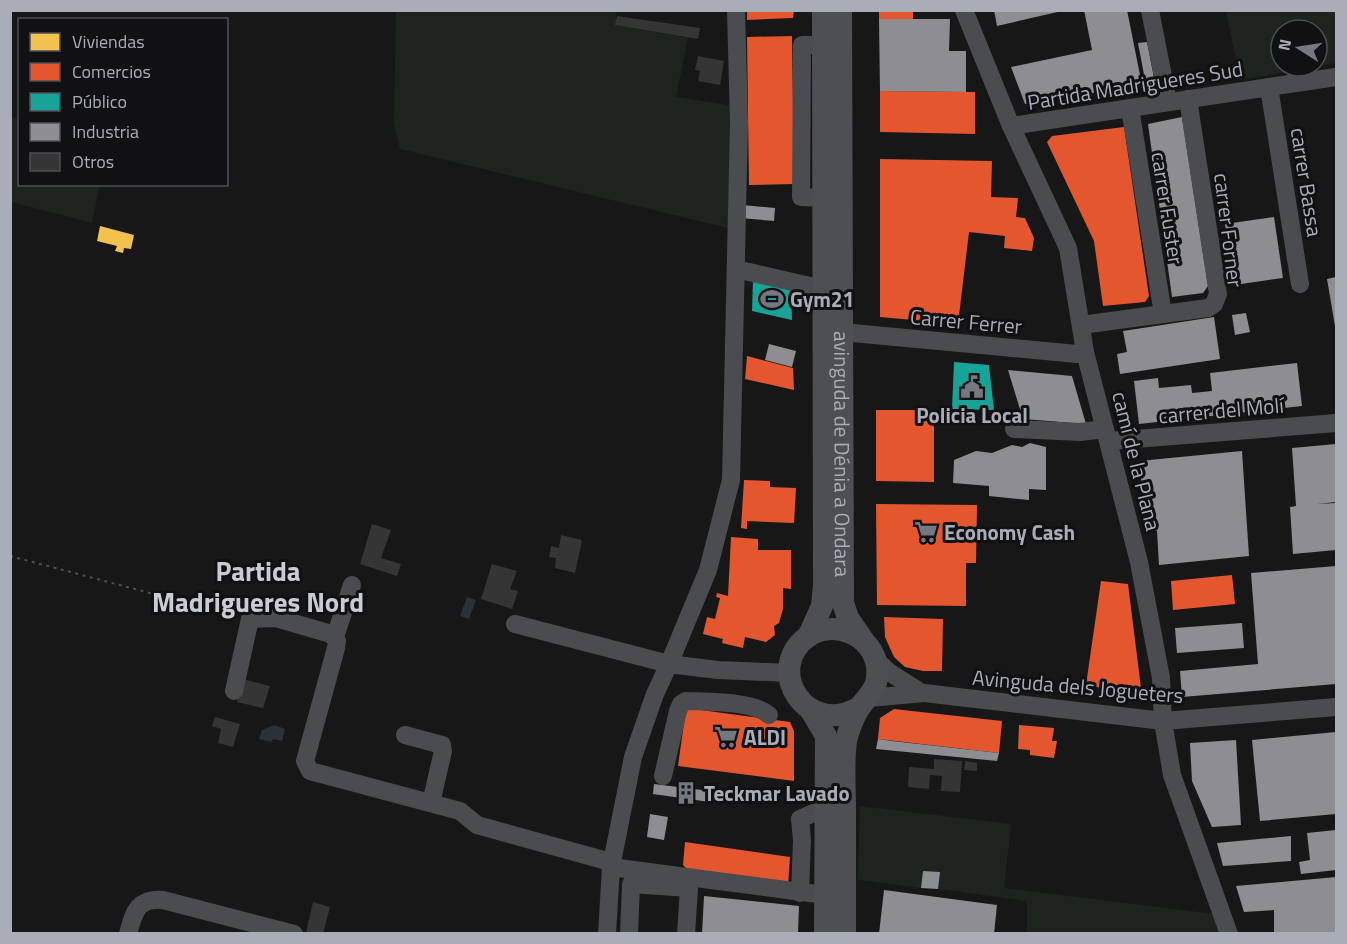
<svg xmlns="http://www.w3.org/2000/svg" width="1347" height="944" viewBox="0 0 1347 944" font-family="'Titillium Web',sans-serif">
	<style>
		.green { fill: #1d241e; fill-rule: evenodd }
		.water { fill: #2a3239 }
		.homes { fill: #f2c14e }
		.shops { fill: #e4572e }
		.public { fill: #17a398 }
		.industry { fill: #8d8d92 }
		.building { fill: #353536 }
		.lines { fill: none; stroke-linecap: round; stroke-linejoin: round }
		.path { stroke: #4d4e52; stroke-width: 2; stroke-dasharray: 3 4.5; stroke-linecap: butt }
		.minor { stroke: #4b4c50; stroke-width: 18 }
		.major { stroke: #4d4f52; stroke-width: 22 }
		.labels { text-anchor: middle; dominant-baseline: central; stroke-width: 6; stroke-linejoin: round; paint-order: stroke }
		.street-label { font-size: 21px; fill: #a8adb8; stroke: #111113 }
		.poi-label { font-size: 21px; font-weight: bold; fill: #a8adb8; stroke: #111113; text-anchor: start }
		.district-label { font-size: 27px; font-weight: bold; fill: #c9ccd4; stroke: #111113 }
	</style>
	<rect width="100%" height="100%" fill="#171717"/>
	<g class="green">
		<polygon points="396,11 616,11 616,25 688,38 676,97 735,106 728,228 400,149 394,123"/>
		<path d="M1226,11H1336V63L1240,80ZM1281,30H1317V66H1281Z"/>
		<polygon points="10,117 19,119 20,184 100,185 92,223 11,202"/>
		<polygon points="860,806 1011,824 1004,888 1215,914 1221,933 1027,933 1027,901 938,889 939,872 923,871 921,888 858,880"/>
	</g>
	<g class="water">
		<polygon points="467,597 476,600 469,619 460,616"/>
		<polygon points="274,725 285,729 282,741 273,739 272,742 259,739 262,730"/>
	</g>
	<polygon class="homes" points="100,226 134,235 131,249 124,248 123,253 115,251 117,246 97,241"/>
	<g class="shops">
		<polygon points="747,10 794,10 793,18 747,20"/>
		<rect x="879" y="10" width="34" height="9"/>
		<polygon points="792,36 794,184 749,185 747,37"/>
		<polygon points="880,91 975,92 975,134 880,132"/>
		<polygon points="1124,127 1149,296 1145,302 1103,306 1094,241 1047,142 1052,136"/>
		<polygon points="880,159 992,161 991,197 1018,198 1016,217 1025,218 1034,238 1032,251 1004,248 1005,236 969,232 958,324 880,317"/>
		<polygon points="747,356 793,368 794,390 745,379"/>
		<polygon points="876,410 934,410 934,482 876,481"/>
		<polygon points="744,480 770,481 770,487 796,488 794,523 747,521 747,529 741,528"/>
		<polygon points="876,504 977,505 976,563 966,563 966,606 877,605"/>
		<polygon points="731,537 758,539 758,550 791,550 791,589 783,588 783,609 779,623 774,626 775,635 766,642 745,637 743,648 722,643 723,639 703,634 707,617 715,619 720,598 716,597 717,593 728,596"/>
		<polygon points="1232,575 1235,604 1173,610 1171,581"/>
		<polygon points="1101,581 1128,584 1141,688 1134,694 1086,685"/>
		<polygon points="884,617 943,619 942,671 923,671 905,667 894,657 885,637"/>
		<polygon points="686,708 790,722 794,731 794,781 678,766"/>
		<polygon points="894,709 1002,721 999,753 878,739 880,718"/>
		<polygon points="1019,725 1054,728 1052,741 1057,741 1054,758 1030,755 1030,750 1018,749"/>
		<polygon points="685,842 790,857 788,886 692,875 683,865"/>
	</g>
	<g class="public">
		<polygon points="753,279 791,287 792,320 752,311"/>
		<polygon points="954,362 989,365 994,410 952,409"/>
	</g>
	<g class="industry">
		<polygon points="994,10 1062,10 1062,11 997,26"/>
		<polygon points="1084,10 1127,10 1142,85 1025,104 1011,67 1092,50"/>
		<polygon points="879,19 950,19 949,51 966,51 966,92 880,91"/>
		<polygon points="1147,42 1155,83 1146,85 1138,43"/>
		<polygon points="1182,117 1208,286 1203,293 1172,297 1148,124"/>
		<polygon points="741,205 775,208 774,221 740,218"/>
		<polygon points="1274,217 1283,278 1234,285 1225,224"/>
		<polygon points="1336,277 1336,326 1335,326 1327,279"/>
		<polygon points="1246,313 1250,332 1235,335 1232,315"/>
		<polygon points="1214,317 1220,359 1120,374 1117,354 1127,352 1123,331"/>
		<polygon points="769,344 796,351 792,367 765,360"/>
		<polygon points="1297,363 1302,406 1139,424 1134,381 1158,378 1159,388 1191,385 1192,393 1212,391 1210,373"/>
		<polygon points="1008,370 1072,376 1086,424 1023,419"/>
		<polygon points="1030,443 1046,447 1046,490 1029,489 1029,500 989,496 989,486 953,483 954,460 976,451 992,453 1012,445 1022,447"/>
		<polygon points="1336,444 1336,502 1317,504 1336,503 1336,550 1293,554 1290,507 1296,506 1292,448"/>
		<polygon points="1242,451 1249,556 1159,565 1157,531 1151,531 1147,496 1143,496 1139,461"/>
		<polygon points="1336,566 1336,684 1182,697 1180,671 1258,664 1251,573"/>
		<polygon points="1242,623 1244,648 1177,653 1175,628"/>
		<polygon points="1336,732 1336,814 1260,821 1252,740"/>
		<polygon points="878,739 892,741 999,753 997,761 876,749"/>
		<polygon points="1236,740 1241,825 1212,827 1192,781 1190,743"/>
		<polygon points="654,784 718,792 717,803 653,794"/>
		<polygon points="650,814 668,817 664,840 647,837"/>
		<polygon points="1336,830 1336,870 1301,874 1299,862 1310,860 1307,833"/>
		<polygon points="1291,836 1291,861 1223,866 1217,843"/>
		<polygon points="923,871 940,872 938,889 921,888"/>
		<polygon points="1336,877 1336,934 1274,934 1274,910 1244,912 1236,886"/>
		<polygon points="884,890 997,905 994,934 879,934"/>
		<polygon points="704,896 799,906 798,934 702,934"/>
	</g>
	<g class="building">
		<polygon points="617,16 700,28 698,39 615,25"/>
		<polygon points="698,56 724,61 720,85 698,81 700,71 695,70"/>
		<polygon points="372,524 391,530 381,558 401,564 397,576 360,564"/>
		<polygon points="561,535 582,540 575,573 555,568 556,558 549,557 551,546 559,548"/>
		<polygon points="492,564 517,571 510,589 518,591 512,609 481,599"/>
		<polygon points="242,679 270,686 263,708 237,702"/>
		<polygon points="215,717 240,724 233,747 218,743 221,729 212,726"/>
		<polygon points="934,759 962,761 960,792 941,791 942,776 930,775 929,789 908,787 909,767 934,769"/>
		<polygon points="965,761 977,763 977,771 964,770"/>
		<polygon points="313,902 330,907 323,934 306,932"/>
	</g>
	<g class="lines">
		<polyline class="path" points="10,556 237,616"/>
		<g class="minor">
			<polyline points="964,10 1011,126 1068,248 1085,352 1139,562 1161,678 1163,721 1172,775 1229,934"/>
			<polyline points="1150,10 1168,102"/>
			<polyline points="823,45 802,45 801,197 824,198"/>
			<polyline points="1269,87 1300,284"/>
			<polyline points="1130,108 1163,314"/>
			<polyline points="1011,126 1336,77"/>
			<polyline points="736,269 823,289"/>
			<polyline points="1081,325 1208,308 1214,304 1218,294 1188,99"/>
			<polyline points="842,332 1077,354 1085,352"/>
			<polyline points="1014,429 1080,432 1105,429"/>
			<polyline points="1110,441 1336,423"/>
			<polyline points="515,624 669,664 718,670 790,673"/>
			<polyline points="335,637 352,585"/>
			<polyline points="875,659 889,672 922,693"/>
			<polyline points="234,691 250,619 276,618 331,634 337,641 336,648 305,761 310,771 460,811 477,825 607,861 611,867 825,895"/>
			<polyline points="869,698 924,693 1163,721 1336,707"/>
			<polyline points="405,735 442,745 443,751 431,803"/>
			<path d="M663,776L678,711L681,704L686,701C708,702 753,701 769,715"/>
			<polyline points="800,893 802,840 800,819 825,808"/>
			<path d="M128,934C134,912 137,898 163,900L294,934"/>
			<polyline points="607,934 611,867 633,757 655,694 669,664 708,570 731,480 739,122 736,10"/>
			<polyline points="629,934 631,884 689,888 686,934"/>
		</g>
		<g class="major">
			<path id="s1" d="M841,10L843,603L848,618L863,640"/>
			<polyline points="808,637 822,606 824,585 823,10"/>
			<polyline points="810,709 826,736 825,934"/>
			<path d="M845,934C845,892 845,851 845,810C845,788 843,763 846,741C848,731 854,716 860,707C870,693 879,688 877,667C873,635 834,618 807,637C764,669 806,739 860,707"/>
		</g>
	</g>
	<defs>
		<g id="stadium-bare" transform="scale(1.8)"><path d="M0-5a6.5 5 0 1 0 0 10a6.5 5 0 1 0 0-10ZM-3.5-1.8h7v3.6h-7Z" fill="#757880" stroke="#111113" stroke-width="2.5" paint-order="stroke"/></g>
		<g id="civic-bare" transform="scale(1.8)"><path d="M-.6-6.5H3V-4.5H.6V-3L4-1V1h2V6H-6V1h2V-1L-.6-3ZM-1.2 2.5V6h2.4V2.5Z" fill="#757880" stroke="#111113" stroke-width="2.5" paint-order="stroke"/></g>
		<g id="supermarket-bare" transform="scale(1.8)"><path d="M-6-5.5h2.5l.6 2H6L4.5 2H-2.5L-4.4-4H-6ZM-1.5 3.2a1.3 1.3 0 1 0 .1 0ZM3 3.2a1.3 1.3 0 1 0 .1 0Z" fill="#757880" stroke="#111113" stroke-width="2.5" paint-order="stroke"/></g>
		<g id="building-bare" transform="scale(1.8)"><path d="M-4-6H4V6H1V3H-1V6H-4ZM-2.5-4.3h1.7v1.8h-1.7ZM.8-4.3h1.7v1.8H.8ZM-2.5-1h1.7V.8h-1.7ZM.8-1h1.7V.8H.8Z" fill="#757880" stroke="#111113" stroke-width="2.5" paint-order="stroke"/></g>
	</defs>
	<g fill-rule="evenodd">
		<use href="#stadium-bare" x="772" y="299"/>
		<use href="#civic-bare" x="972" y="387"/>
		<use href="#supermarket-bare" x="926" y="532"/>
		<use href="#supermarket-bare" x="726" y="737"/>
		<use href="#building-bare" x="686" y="793"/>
	</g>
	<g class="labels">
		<g class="street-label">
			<text transform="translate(1135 85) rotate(-9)">Partida Madrigueres Sud</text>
			<text transform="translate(1307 182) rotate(81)">carrer Bassa</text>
			<text transform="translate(1168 208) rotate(81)">carrer Fuster</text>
			<text transform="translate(1229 230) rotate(83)">carrer Forner</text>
			<text transform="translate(966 321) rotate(5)">Carrer Ferrer</text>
			<text transform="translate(1221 410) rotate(-5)">carrer del Molí</text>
			<text stroke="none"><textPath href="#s1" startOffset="444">avinguda de Dénia a Ondara</textPath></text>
			<text transform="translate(1137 461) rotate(76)">camí de la Plana</text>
			<text transform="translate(1078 686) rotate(5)">Avinguda dels Jogueters</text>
		</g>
		<g class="poi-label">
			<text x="790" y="299">Gym21</text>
			<text x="972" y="415" text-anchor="middle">Policia Local</text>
			<text x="944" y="532">Economy Cash</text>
			<text x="744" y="737">ALDI</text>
			<text x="704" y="793">Teckmar Lavado</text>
		</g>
		<g class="district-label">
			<text x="258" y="570">Partida<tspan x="258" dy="31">Madrigueres Nord</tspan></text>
		</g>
	</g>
	<rect width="1347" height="944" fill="none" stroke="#a8adb8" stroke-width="24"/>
	<rect x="18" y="18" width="210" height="168" fill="#111113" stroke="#4d4f55" stroke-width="1.5"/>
	<rect x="30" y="33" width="30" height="18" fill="#f2c14e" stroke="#4d4f55" stroke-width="1.5"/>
	<text x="72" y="48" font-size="18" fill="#a8adb8">Viviendas</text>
	<rect x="30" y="63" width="30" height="18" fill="#e4572e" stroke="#4d4f55" stroke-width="1.5"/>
	<text x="72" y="78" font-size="18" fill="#a8adb8">Comercios</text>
	<rect x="30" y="93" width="30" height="18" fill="#17a398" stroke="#4d4f55" stroke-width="1.5"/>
	<text x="72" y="108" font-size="18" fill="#a8adb8">Público</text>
	<rect x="30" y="123" width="30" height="18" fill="#8d8d92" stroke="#4d4f55" stroke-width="1.5"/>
	<text x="72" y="138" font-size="18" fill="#a8adb8">Industria</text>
	<rect x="30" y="153" width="30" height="18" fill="#353536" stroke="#4d4f55" stroke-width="1.5"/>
	<text x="72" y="168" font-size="18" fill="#a8adb8">Otros</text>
	<g transform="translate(1299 48) rotate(282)"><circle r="28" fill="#111113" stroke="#4d4f55" stroke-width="1.5"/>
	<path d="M0-4.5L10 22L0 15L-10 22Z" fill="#757880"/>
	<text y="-9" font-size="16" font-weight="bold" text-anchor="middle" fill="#a8adb8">N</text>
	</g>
</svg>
